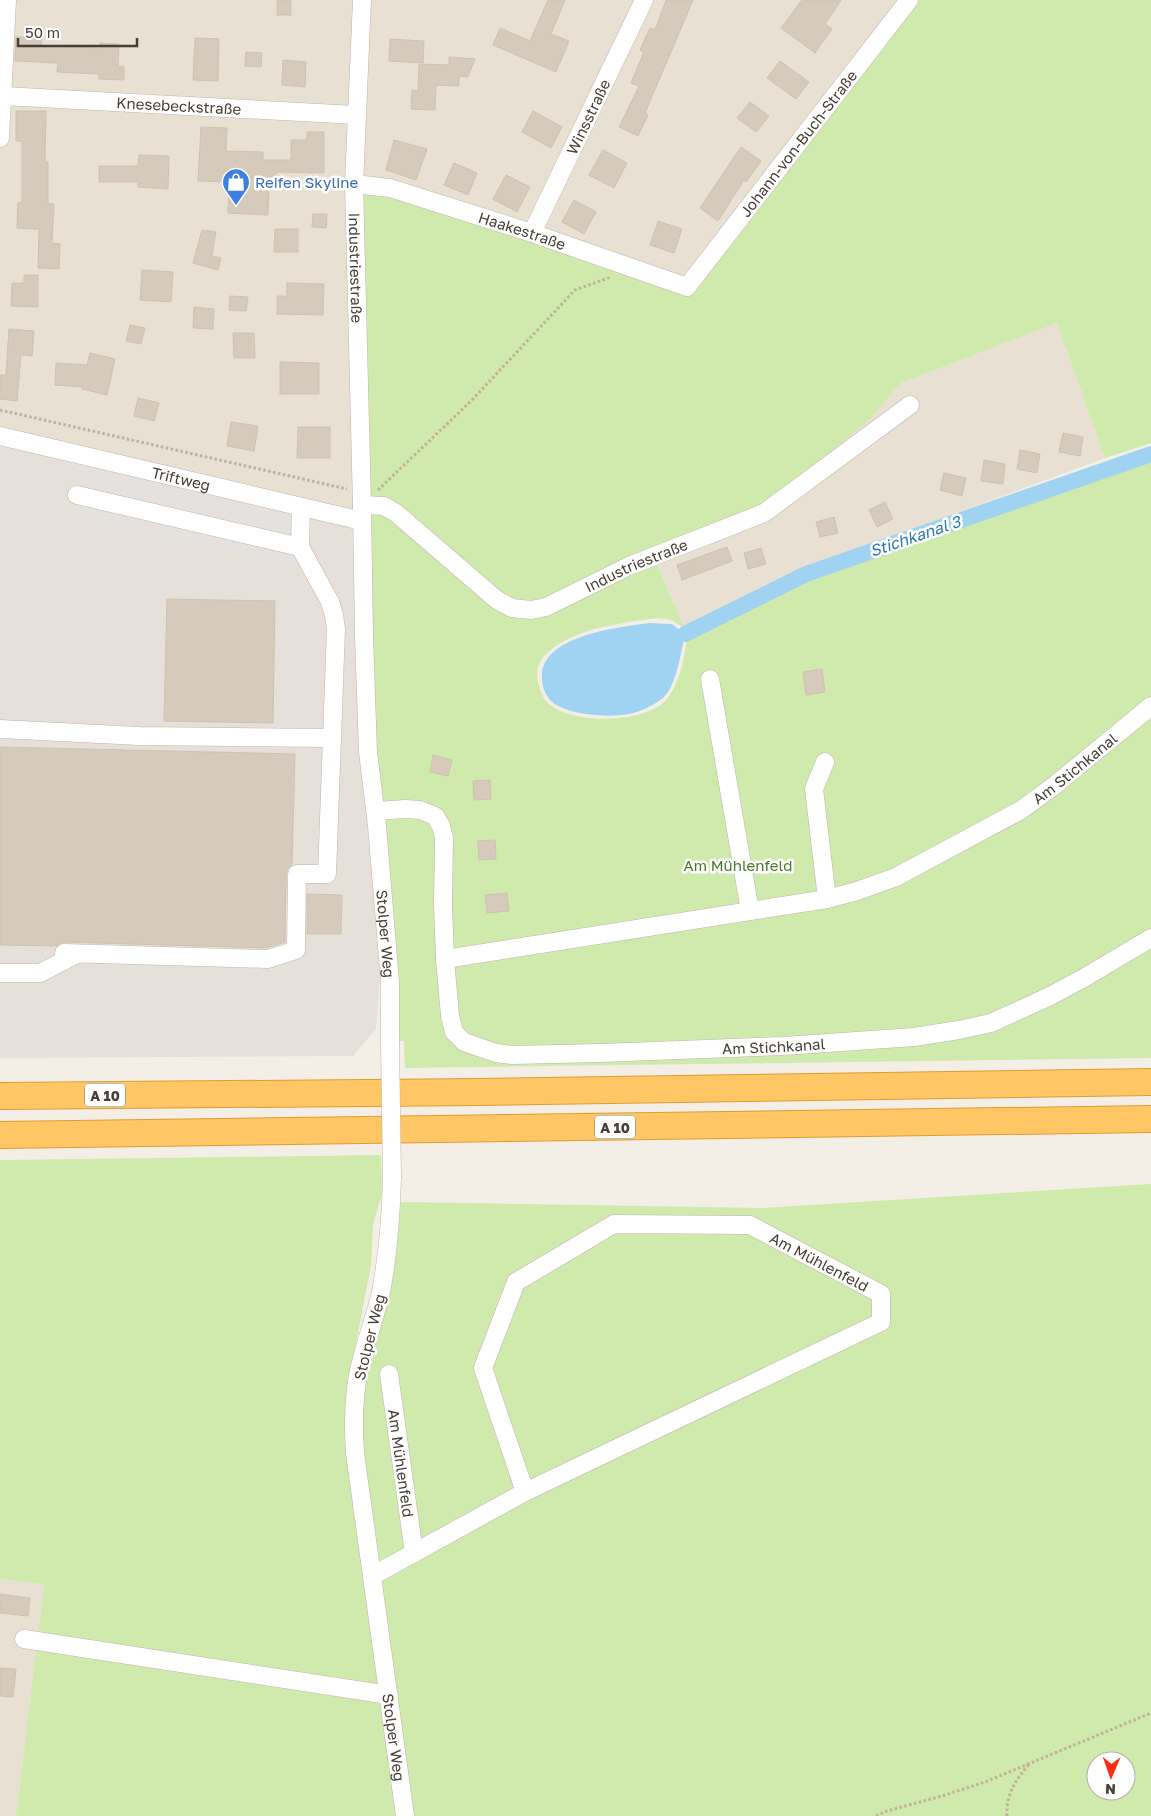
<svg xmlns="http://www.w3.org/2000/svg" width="1151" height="1816" viewBox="0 0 1151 1816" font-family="'Golos Text',sans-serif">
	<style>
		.residential { fill: #e7e0d3 }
		.industrial { fill: #e5e0da }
		.green { fill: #d0e9ad; fill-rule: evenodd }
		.parking { fill: #e4e1de }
		.water { fill: #a0d3f2 }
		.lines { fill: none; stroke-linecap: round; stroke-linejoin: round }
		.canal { stroke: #a0d3f2; stroke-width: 16 }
		.building { fill: #d5cabb; stroke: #d0c2ae }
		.minor-casing { stroke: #bfb6a8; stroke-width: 19 }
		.highway-casing { stroke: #e19b31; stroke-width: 28 }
		.path { stroke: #c1b199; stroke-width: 3; stroke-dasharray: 2.5 2.5; stroke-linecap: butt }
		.minor { stroke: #fff; stroke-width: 18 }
		.highway { stroke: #ffc665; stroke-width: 26 }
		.minor-bridge-casing { stroke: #bfb6a8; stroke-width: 19; stroke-linecap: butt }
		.minor-bridge { stroke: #fff; stroke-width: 18 }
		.labels { text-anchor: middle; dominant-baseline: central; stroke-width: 5; stroke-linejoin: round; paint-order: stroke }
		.shield { fill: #fff; stroke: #7e7972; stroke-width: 1 }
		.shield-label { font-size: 14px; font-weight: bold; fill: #463f35 }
		.street-label { font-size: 15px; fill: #463f35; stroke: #fff }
		.shop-label { font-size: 15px; fill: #366cbe; stroke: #fff; text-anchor: start }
		.park-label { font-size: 15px; fill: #497926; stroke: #fff }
		.water-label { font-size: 16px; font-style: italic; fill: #2a7aad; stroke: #fff }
	</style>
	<rect width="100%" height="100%" fill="#f3efe6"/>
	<g class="residential">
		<polygon points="0,0 917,0 695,285 644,279 390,197 362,194 372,534 353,533 299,517 0,445"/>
		<polygon points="1057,323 1105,458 802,570 684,628 652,551 869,420 901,383"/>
		<polygon points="0,1579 44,1583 16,1816 0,1816"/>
	</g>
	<polygon class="industrial" points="0,445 299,517 353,533 363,750 379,931 380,976 376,1029 353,1056 0,1058"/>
	<g class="green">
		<path d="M917,0H1151V443L1105,458L1057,323L901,383L869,420L761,508L652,552L684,628C680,626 675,621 671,620C655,615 616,625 599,628C580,632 548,645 539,664C536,671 537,680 539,686C541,692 543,699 548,703C570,725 645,724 666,700C680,684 684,659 687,639L694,635L806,580L1151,459V1058L405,1068L404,1041H396L373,749L372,534L362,194L390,197L644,279L695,285Z"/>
		<path d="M381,1155L382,1193L373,1225L371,1266L352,1363L369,1366L396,1258L401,1202L762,1208L1151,1184V1816H16L44,1584L0,1579V1160ZM1096,1761H1126V1791H1096Z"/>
	</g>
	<polygon class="parking" points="77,463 299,517 291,537 298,567 71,515"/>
	<path class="water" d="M649,623L672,624L685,634C681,651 677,685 663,698C654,705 640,712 629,714C609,718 566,715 551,701C544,694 541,683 542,673C546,635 620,627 649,623Z"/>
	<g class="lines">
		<polyline class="canal" points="685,634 806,574 1151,454"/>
	</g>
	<g class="building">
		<rect x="277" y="0" width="14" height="15"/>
		<polygon points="548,0 565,0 551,34 569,41 556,72 493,45 500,28 530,41"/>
		<polygon points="666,0 693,0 645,113 648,115 638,136 619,127 639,86 631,83 644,52 640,50 650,28 655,30"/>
		<polygon points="802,0 841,0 825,24 832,29 815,53 781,28"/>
		<polygon points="16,37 42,38 41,46 100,48 100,43 119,44 118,66 124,67 124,80 99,79 99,74 57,72 58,63 15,61"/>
		<polygon points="195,38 219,39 218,81 193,80"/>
		<polygon points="390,39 424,41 423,63 389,61"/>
		<polygon points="246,52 262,53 261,67 245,66"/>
		<polygon points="449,57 475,59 468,77 459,76 459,86 436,85 435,110 411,109 412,90 418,91 419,64 449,65"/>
		<polygon points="283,60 306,62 305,87 282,85"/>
		<polygon points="780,61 809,82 796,99 767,78"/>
		<polygon points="750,102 769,116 756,132 737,118"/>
		<polygon points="16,111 46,111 45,162 48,162 48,204 54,204 52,243 60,244 59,269 38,268 39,229 17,228 18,202 22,203 22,141 16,141"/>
		<polygon points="533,111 562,127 551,148 522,132"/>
		<polygon points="201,127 227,128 226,151 263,152 263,160 291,160 291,140 307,140 307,132 324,132 324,173 276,172 276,181 269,181 268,215 228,213 229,182 198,181"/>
		<polygon points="394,140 427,149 416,180 386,170"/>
		<polygon points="741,147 761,161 746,182 744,180 718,221 700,208"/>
		<polygon points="603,150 627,163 614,188 589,175"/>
		<polygon points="139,155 169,156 168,189 138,187 138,182 99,182 99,166 138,166"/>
		<polygon points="454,163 477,173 468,195 444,185"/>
		<polygon points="506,175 530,187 517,212 493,199"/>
		<polygon points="574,200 596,212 584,234 562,222"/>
		<polygon points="313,214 327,214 326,228 312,227"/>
		<polygon points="658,221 682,229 674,253 650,245"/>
		<polygon points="275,229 298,229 298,252 274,252"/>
		<polygon points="202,230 216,232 212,256 221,258 218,270 193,263"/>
		<polygon points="142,270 173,272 171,302 140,300"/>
		<polygon points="24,275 38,275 38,307 11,306 12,283 24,283"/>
		<polygon points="287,283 324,284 323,315 277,314 277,296 287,296"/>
		<polygon points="230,296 248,297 246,311 229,310"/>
		<polygon points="194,307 214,309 213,329 193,328"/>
		<polygon points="130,325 145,328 141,344 126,341"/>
		<polygon points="9,329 34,331 32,356 21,355 17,401 0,399 0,375 6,375"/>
		<polygon points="233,333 254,333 255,358 234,358"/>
		<polygon points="90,353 115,359 107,395 82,389 83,387 55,385 56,363 87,365"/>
		<polygon points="280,362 319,363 319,394 280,394"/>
		<polygon points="138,398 159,403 154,421 134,416"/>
		<polygon points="231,422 258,426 254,451 227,446"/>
		<polygon points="298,427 330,427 330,458 297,458"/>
		<polygon points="1063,433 1083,437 1080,456 1059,452"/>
		<polygon points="1020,450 1040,454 1037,473 1017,469"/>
		<polygon points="984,460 1005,464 1003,484 981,481"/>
		<polygon points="944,473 966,478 962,496 940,490"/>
		<polygon points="885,502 893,519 877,527 869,510"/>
		<polygon points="834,517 838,533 820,537 816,522"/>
		<polygon points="727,547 732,561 682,580 677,565"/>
		<polygon points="761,548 766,564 748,569 744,553"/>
		<polygon points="167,599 275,601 273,723 164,721"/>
		<polygon points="822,669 825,692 806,695 803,672"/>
		<polygon points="0,747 295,754 292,865 288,868 286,874 285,942 266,948 64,942 57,946 0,945"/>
		<polygon points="433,755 452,760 448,776 430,772"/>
		<polygon points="490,780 491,799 474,800 473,781"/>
		<polygon points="495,840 496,859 479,860 478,841"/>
		<polygon points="507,893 509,911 487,913 485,895"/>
		<polygon points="307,894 342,895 341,934 307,934"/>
		<polygon points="0,1594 30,1598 28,1616 0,1613"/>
		<polygon points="0,1668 16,1669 13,1697 0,1696"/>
	</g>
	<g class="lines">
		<g class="minor-casing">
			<g id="minor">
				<path id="s1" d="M362,0L354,184L362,505L364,637L368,752L377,826L390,982V1042"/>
				<path id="s2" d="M3,96L356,115"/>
				<polyline points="0,138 7,0"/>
				<path id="s3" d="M354,184L390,188L532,233L687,287L909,0"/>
				<path id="s4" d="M532,233L644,0"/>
				<path id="s5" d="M0,436L362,521"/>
				<polyline points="77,495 300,547"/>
				<path id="s6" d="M362,505L384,506L396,513L497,600L512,608L531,610L546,607L629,566L764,513L910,405"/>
				<polyline points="710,679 750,911"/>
				<polyline points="0,729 139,736 331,738"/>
				<polyline points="825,762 814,789 827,899"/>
				<path id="s7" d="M376,811L405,809L420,810L435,816L441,826L444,838L443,905L445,959L450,1016L454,1032L464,1042L496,1053L512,1055L601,1053L784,1046L914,1037L959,1030L991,1023L1050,996L1082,979L1151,938"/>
				<polyline points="64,953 268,959 296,950 297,874 327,874 336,629 334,615 330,602 300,547 301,507"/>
				<path id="s8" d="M445,959L827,899L857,891L896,877L1021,810L1055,785L1151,706"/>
				<polyline points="0,973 40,973 77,954"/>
				<path id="s9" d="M392,1178C391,1217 388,1254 381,1292C375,1317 366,1341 360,1366C353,1395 353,1424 355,1453L405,1816"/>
				<path id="s10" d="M389,1374L414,1553"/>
				<path id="s11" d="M372,1576L525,1492L483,1368L516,1282L614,1224L750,1225L881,1294V1322L525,1492"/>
				<polyline points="24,1639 389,1695"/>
			</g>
		</g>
		<g class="highway-casing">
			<g id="highway">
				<polyline points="0,1096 481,1092 1151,1082"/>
				<polyline points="0,1135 1151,1119"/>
			</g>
		</g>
		<g class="path">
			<polyline points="0,410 347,489"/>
			<polyline points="378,490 471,401 575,290 611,277"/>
			<polyline points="876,1816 887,1811 942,1796 985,1782 1151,1713"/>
			<path d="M1007,1816C1006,1794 1015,1781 1029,1764"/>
		</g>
		<use href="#minor" class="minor"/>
		<use href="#highway" class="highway"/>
		<g class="minor-bridge-casing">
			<polyline id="minor-bridge" points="390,1042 392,1178"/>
		</g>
		<use href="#minor-bridge" class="minor-bridge"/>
	</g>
	<defs>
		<g id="shop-pin" transform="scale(1.4375)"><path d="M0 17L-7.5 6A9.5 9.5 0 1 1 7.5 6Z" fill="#3f7fe0" stroke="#fff"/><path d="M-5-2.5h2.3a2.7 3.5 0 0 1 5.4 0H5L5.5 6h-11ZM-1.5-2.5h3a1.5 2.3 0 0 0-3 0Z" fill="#fff"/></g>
	</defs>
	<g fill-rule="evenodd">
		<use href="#shop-pin" x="236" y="182"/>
	</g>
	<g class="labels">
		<g class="shield">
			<rect x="85" y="1083.5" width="40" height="23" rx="4"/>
			<rect x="595" y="1115.5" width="40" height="23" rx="4"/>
		</g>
		<g class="shield-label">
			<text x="105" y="1095">A 10</text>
			<text x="615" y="1127">A 10</text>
		</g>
		<g class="street-label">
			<text stroke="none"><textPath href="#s2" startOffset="176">Knesebeckstraße</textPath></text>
			<text stroke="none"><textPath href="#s4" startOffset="129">Winsstraße</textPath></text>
			<text stroke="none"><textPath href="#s3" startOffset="531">Johann-von-Buch-Straße</textPath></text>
			<text stroke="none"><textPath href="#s3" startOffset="175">Haakestraße</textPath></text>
			<text stroke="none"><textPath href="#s1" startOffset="268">Industriestraße</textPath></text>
			<text stroke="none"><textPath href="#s5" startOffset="186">Triftweg</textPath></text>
			<text stroke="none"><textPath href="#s6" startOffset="320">Industriestraße</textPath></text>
			<text stroke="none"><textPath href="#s8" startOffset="669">Am Stichkanal</textPath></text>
			<text stroke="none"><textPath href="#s1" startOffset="935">Stolper Weg</textPath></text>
			<text stroke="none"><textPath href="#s7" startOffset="605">Am Stichkanal</textPath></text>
			<text stroke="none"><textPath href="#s11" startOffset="726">Am Mühlenfeld</textPath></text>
			<text transform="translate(369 1337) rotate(-76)">Stolper Weg</text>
			<text stroke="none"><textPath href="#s10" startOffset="90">Am Mühlenfeld</textPath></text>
			<text stroke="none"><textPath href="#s9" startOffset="566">Stolper Weg</textPath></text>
		</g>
		<g class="shop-label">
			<text x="255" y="182">Reifen Skyline</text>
		</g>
		<g class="park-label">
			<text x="738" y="865">Am Mühlenfeld</text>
		</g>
		<g class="water-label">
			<text transform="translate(915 536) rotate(-19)">Stichkanal 3</text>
		</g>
	</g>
	<g transform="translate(1111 1776) rotate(182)"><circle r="24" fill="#ffffff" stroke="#b5b2ae"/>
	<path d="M0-4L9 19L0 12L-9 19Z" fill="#ff2c11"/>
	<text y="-8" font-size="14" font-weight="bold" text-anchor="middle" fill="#463f35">N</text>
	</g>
	<path d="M18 38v8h119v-8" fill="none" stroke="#463f35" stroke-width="2.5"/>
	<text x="25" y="38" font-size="15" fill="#463f35" stroke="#ffffff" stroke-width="4" paint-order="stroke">50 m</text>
</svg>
